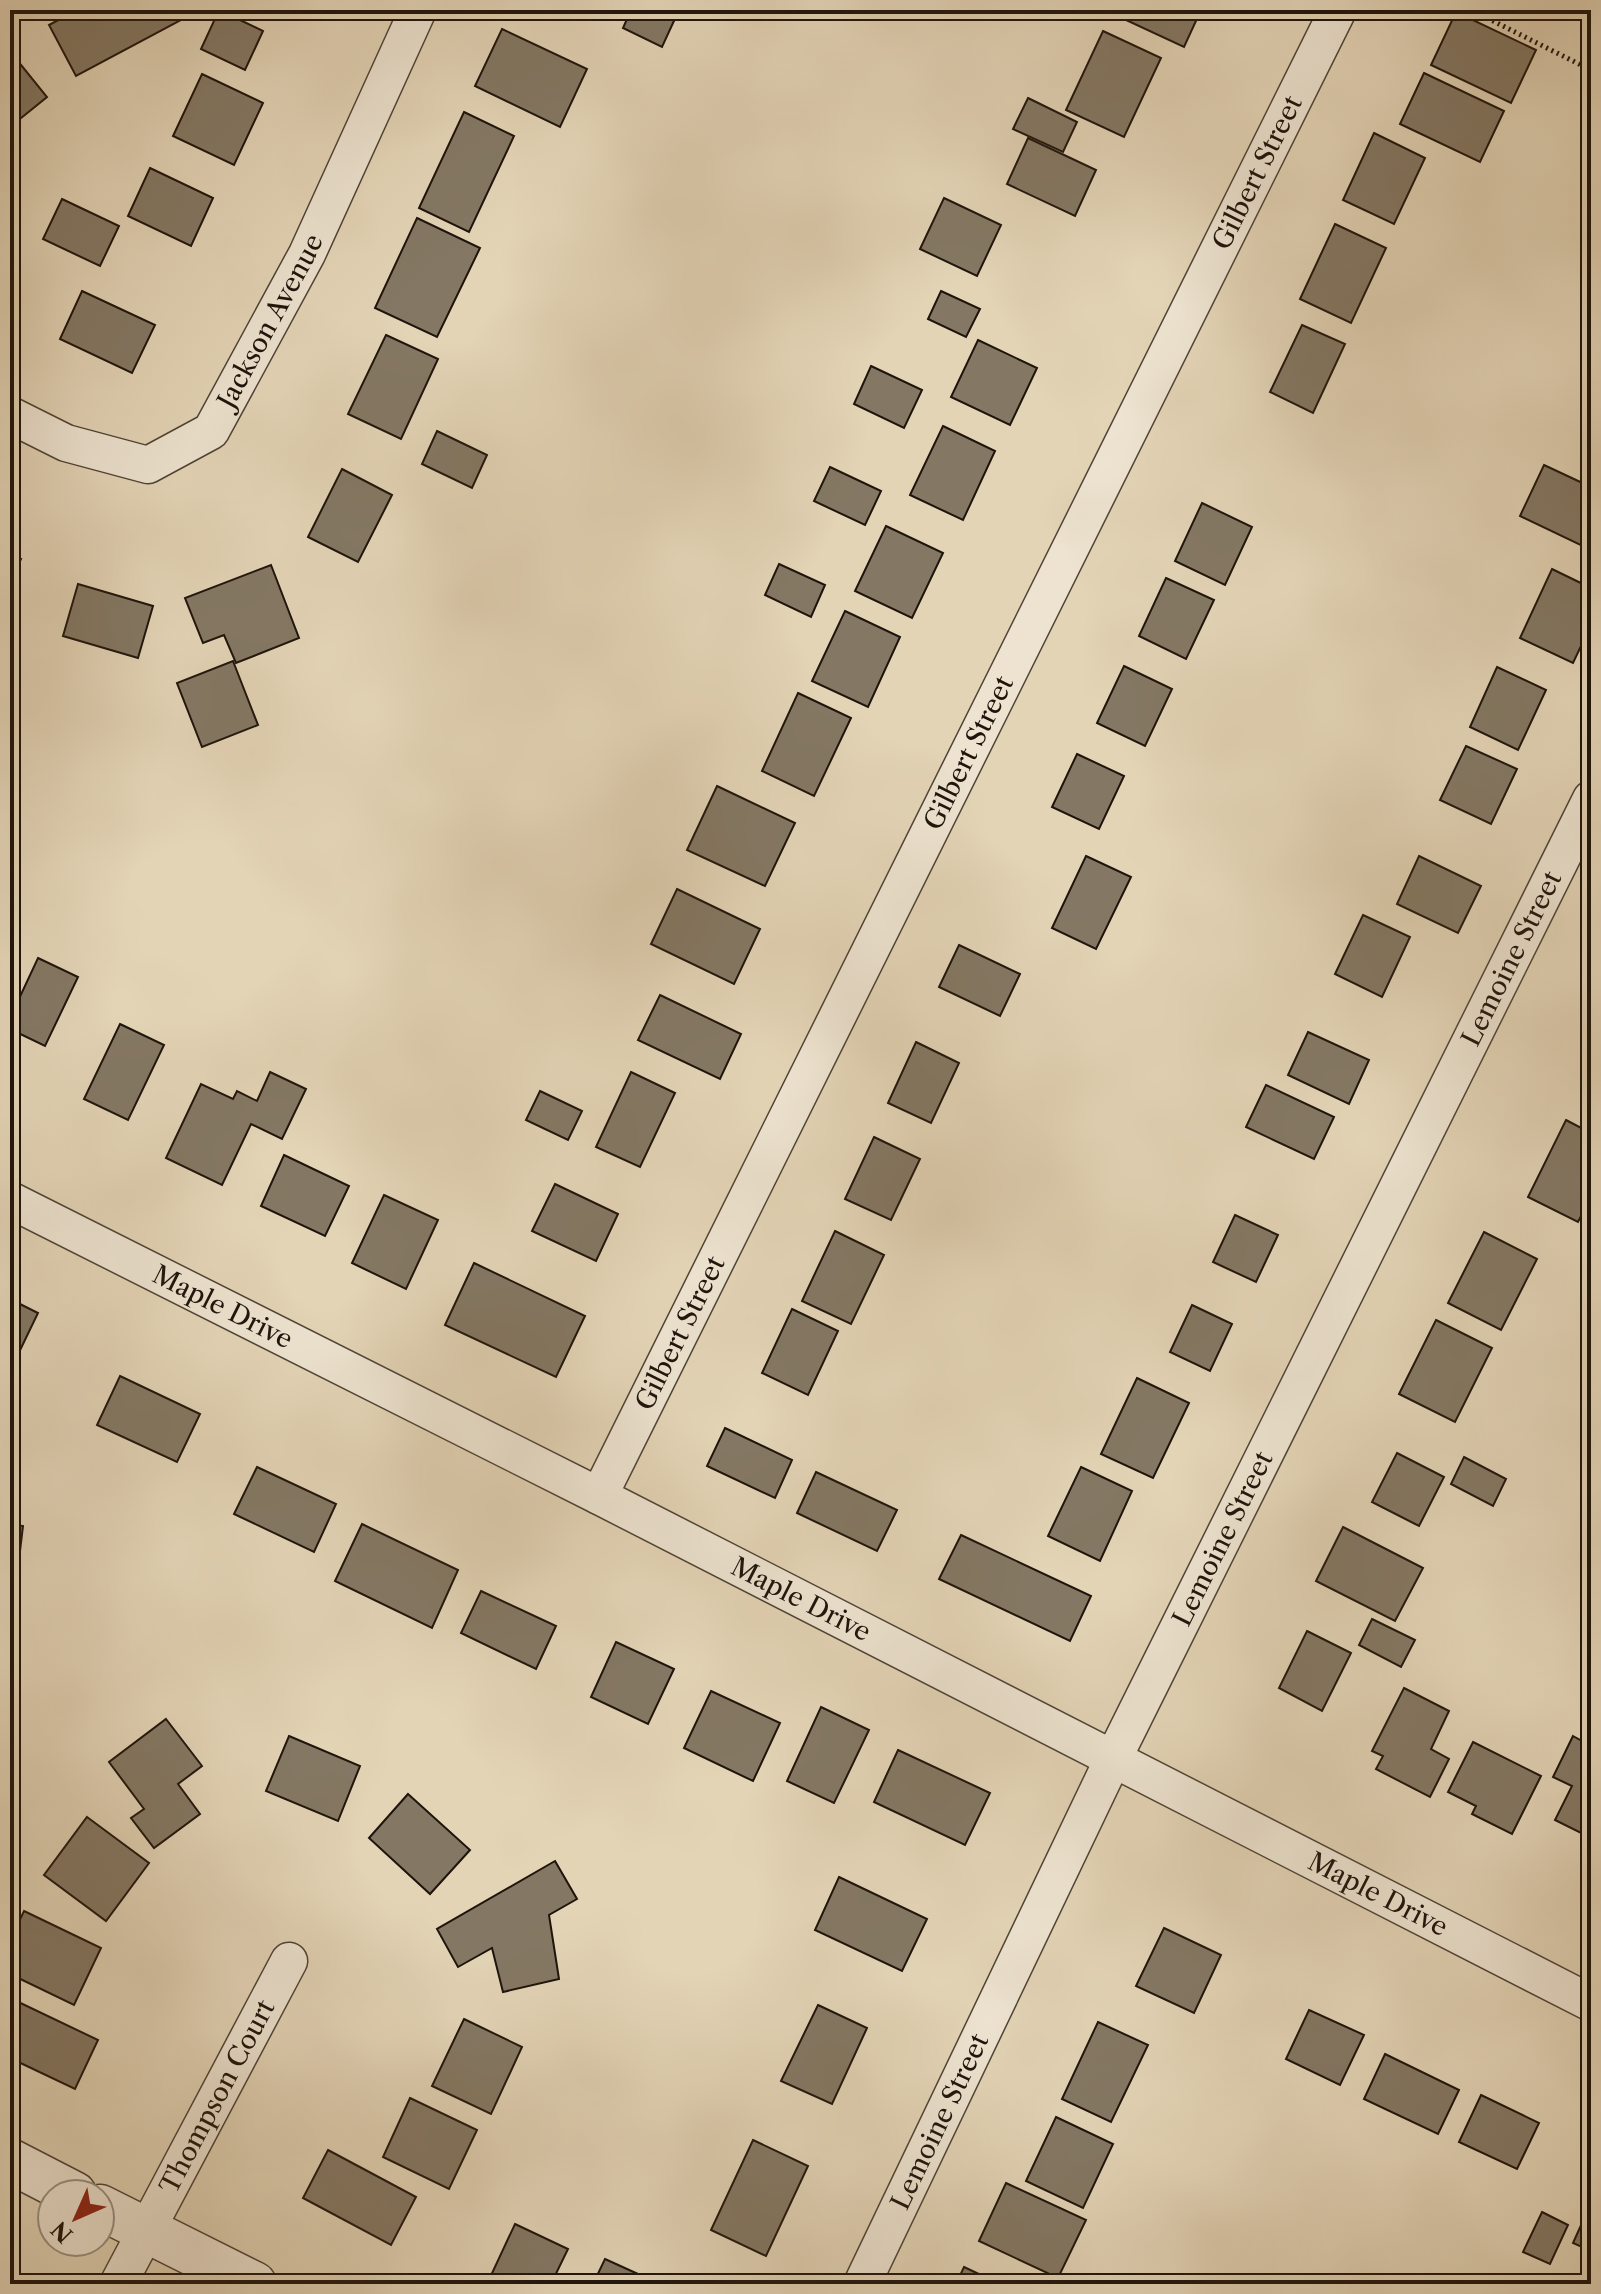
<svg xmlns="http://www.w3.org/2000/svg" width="1601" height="2294" viewBox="0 0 1601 2294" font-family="'Libre Caslon Text',serif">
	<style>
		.building { fill: #847864; stroke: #1e140c; stroke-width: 2 }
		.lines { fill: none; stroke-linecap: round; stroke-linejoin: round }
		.minor-casing { stroke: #4f4436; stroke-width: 39 }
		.tertiary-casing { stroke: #4f4436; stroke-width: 47 }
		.path { stroke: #1e140c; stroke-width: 5; stroke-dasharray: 2 4; stroke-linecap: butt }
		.minor { stroke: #ede3d0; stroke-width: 36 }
		.tertiary { stroke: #ede3d0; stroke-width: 44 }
		.labels { text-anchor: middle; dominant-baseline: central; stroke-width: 6; stroke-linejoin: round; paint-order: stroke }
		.street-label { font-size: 26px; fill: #1e140c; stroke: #ede3d0 }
	</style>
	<rect width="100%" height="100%" fill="#e3d4b6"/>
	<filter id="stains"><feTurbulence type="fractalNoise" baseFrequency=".0025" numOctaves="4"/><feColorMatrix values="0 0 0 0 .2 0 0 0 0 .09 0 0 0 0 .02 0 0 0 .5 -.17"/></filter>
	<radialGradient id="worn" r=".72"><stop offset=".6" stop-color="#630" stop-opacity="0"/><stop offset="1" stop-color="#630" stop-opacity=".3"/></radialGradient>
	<g class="building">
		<polygon points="77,10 198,10 198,11 76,76 49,25"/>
		<polygon points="219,10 263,31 245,70 201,49"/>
		<polygon points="631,10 679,10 662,47 623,28"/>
		<polygon points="1131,10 1201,10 1184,47 1126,20"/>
		<polygon points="1456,12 1536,50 1511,103 1431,65"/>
		<polygon points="502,29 587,69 560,127 475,86"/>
		<polygon points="1103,31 1161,58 1124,137 1066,110"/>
		<polygon points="13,55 47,97 10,127 10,57"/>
		<polygon points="1424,73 1504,111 1480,162 1400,124"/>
		<polygon points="202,74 263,103 234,165 173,136"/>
		<polygon points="1028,98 1077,122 1063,152 1013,129"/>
		<polygon points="464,112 514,136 469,232 419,208"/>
		<polygon points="1374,133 1425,158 1394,224 1343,200"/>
		<polygon points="1028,138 1096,170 1075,216 1007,184"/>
		<polygon points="150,168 213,198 191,246 128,216"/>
		<polygon points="944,198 1001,225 977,276 920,249"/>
		<polygon points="62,199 119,226 100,266 43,239"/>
		<polygon points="417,218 480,248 437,337 375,308"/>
		<polygon points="1335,224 1386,248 1351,323 1300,299"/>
		<polygon points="82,291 155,325 132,373 60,339"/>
		<polygon points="941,291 980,309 966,337 928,319"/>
		<polygon points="1302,325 1345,344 1313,413 1270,392"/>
		<polygon points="386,335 438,359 401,439 348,414"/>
		<polygon points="978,340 1037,368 1010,425 951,397"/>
		<polygon points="871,366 922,390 904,428 854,404"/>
		<polygon points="943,426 995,451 963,520 910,495"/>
		<polygon points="437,431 487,455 472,488 422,464"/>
		<polygon points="1544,465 1591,487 1591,550 1520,516"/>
		<polygon points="830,467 881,491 865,525 814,501"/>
		<polygon points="342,469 392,495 358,562 308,537"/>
		<polygon points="1202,503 1252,527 1225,585 1175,561"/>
		<polygon points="886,526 943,553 912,618 855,591"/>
		<polygon points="10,553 21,559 10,583"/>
		<polygon points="779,564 825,585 811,617 765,595"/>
		<polygon points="271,565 299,638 236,663 224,635 203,643 185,598"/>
		<polygon points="1552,569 1591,588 1591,625 1573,663 1520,638"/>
		<polygon points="1166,578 1214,600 1186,659 1139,636"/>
		<polygon points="78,584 153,606 138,658 63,636"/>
		<polygon points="845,611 900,637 868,707 812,681"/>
		<polygon points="233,661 258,725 202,747 177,683"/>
		<polygon points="1124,666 1172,689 1145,746 1097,723"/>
		<polygon points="1497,667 1546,690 1518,750 1470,727"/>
		<polygon points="798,693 851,718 814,796 762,771"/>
		<polygon points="1466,746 1517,769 1491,824 1440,800"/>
		<polygon points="1077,754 1124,776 1099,829 1052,807"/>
		<polygon points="717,786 795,823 765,886 687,850"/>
		<polygon points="1086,856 1131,877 1096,949 1052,928"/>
		<polygon points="1419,856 1481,886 1458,933 1397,904"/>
		<polygon points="677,889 760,929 734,984 651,944"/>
		<polygon points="1363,915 1410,937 1382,997 1335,974"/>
		<polygon points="959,945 1020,974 1000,1016 939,987"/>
		<polygon points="38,958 78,977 45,1046 10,1029 10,1018"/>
		<polygon points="660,995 741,1034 720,1079 638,1040"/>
		<polygon points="120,1024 164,1045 128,1120 84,1099"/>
		<polygon points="1308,1032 1369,1060 1349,1104 1288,1075"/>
		<polygon points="916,1042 959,1063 931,1123 888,1103"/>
		<polygon points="270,1072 306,1089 282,1139 251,1124 222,1185 166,1158 201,1084 233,1099 237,1091 257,1101"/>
		<polygon points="631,1072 675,1093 640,1167 596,1147"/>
		<polygon points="1266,1085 1334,1117 1314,1159 1246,1127"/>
		<polygon points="540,1091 582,1111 568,1140 526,1120"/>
		<polygon points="1566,1120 1591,1133 1591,1197 1578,1222 1528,1197"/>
		<polygon points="874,1137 920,1159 891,1220 845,1199"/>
		<polygon points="284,1155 349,1186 325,1236 261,1206"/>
		<polygon points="555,1184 618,1214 596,1261 532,1231"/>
		<polygon points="384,1195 438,1220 406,1289 352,1263"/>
		<polygon points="1235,1215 1278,1235 1256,1282 1213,1262"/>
		<polygon points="835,1231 884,1255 851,1324 802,1301"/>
		<polygon points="1484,1232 1537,1259 1501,1330 1448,1303"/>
		<polygon points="474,1263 585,1316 556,1377 445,1325"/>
		<polygon points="10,1299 38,1313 10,1371"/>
		<polygon points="1192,1305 1232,1324 1210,1371 1170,1352"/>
		<polygon points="792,1309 838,1331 808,1395 762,1373"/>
		<polygon points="1436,1320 1492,1348 1455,1422 1399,1394"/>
		<polygon points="120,1376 200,1414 177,1462 97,1425"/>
		<polygon points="1137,1378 1189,1403 1153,1478 1101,1454"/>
		<polygon points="725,1428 792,1460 775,1498 707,1466"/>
		<polygon points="1397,1453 1444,1477 1419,1526 1372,1502"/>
		<polygon points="1464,1457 1506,1479 1493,1506 1451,1484"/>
		<polygon points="257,1467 336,1504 314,1552 234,1514"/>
		<polygon points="1081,1467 1132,1491 1100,1561 1048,1536"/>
		<polygon points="816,1472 897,1510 877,1551 797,1513"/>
		<polygon points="10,1524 23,1526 17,1576 10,1575"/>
		<polygon points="362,1524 458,1570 432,1628 335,1581"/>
		<polygon points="1343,1527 1423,1568 1395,1621 1316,1581"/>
		<polygon points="961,1535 1091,1596 1070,1641 939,1579"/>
		<polygon points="10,1575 17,1576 10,1632"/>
		<polygon points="481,1591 556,1626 536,1669 461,1633"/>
		<polygon points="1372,1619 1415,1640 1401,1667 1359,1645"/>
		<polygon points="1307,1631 1351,1653 1322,1711 1279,1688"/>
		<polygon points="616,1642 674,1669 648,1724 591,1697"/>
		<polygon points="1404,1688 1449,1711 1431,1749 1449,1759 1430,1797 1376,1769 1383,1756 1372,1751"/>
		<polygon points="711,1691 780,1723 753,1781 684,1748"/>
		<polygon points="821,1707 869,1730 834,1803 787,1781"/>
		<polygon points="166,1719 202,1766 178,1784 200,1814 154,1848 131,1818 144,1809 109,1762"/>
		<polygon points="289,1736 360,1766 338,1821 266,1791"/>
		<polygon points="1573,1736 1591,1746 1591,1838 1555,1820 1572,1786 1553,1777"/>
		<polygon points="1473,1742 1541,1776 1512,1834 1472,1814 1476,1806 1448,1792"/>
		<polygon points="898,1750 990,1793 965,1845 874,1802"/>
		<polygon points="408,1794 470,1850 430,1894 369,1838"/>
		<polygon points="87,1817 149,1863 106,1921 44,1875"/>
		<polygon points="555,1861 577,1899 549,1915 559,1979 503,1992 492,1948 458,1967 437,1929"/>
		<polygon points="839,1877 927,1919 902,1971 815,1930"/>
		<polygon points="24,1911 101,1948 74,2005 10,1974 10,1940"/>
		<polygon points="1164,1928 1221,1955 1194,2013 1136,1986"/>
		<polygon points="10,1998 98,2040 75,2089 10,2058"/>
		<polygon points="818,2005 867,2028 832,2104 781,2081"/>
		<polygon points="1309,2010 1364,2035 1340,2085 1286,2059"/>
		<polygon points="464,2019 522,2047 491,2114 432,2086"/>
		<polygon points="1098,2022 1148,2045 1111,2122 1062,2099"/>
		<polygon points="1385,2054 1459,2090 1438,2134 1364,2099"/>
		<polygon points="1481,2095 1539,2123 1517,2169 1459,2142"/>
		<polygon points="410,2098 477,2130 449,2189 383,2157"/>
		<polygon points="1056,2117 1113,2144 1083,2208 1026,2181"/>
		<polygon points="753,2140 808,2166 766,2256 711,2230"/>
		<polygon points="328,2150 416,2197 391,2245 303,2198"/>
		<polygon points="1006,2183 1086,2220 1058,2278 979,2241"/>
		<polygon points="1591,2203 1591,2251 1573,2243"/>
		<polygon points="1542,2212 1568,2225 1550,2264 1523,2252"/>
		<polygon points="515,2224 568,2249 551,2284 487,2284"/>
		<polygon points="605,2259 660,2284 593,2284"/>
		<polygon points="964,2267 1000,2284 956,2284"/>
	</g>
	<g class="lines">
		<g class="minor-casing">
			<g id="minor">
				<path id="s1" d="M10,415L66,443L148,465L211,431L307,254L418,10"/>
				<path id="s2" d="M10,1200L599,1496L1591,2003"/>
				<path id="s3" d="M599,1496L1338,10"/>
				<path id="s4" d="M118,2284L289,1961"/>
				<path id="s5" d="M862,2284L1113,1759L1591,799"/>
			</g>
		</g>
		<g class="tertiary-casing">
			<g id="tertiary">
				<polyline points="10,2161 74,2194"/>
				<polyline points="100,2207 254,2284"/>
			</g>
		</g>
		<polyline class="path" points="1471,10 1591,70"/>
		<use href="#minor" class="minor"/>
		<use href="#tertiary" class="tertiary"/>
	</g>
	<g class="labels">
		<g class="street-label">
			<text stroke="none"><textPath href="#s3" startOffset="1478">Gilbert Street</textPath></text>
			<text stroke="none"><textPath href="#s1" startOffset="344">Jackson Avenue</textPath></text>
			<text stroke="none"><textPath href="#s3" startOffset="830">Gilbert Street</textPath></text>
			<text stroke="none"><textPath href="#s5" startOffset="1476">Lemoine Street</textPath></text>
			<text stroke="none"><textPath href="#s2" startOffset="238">Maple Drive</textPath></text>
			<text stroke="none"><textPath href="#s3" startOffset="182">Gilbert Street</textPath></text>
			<text stroke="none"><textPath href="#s5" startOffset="828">Lemoine Street</textPath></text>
			<text stroke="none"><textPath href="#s2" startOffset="886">Maple Drive</textPath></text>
			<text stroke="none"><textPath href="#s2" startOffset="1534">Maple Drive</textPath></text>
			<text stroke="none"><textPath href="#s4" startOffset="212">Thompson Court</textPath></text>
			<text stroke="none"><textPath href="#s5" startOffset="180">Lemoine Street</textPath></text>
		</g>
	</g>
	<rect width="1601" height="2294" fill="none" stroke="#e3d4b6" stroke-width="40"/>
	<rect x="12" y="12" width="1577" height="2270" fill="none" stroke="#1e140c" stroke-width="4"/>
	<rect x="20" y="20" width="1561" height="2254" fill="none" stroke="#1e140c" stroke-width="2"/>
	<g transform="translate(76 2218) rotate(225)"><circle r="38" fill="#ede3d0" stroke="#9a9082" stroke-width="2"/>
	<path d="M0-6L14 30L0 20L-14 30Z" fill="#8f2418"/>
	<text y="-12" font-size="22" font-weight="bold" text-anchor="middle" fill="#1e140c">N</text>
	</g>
	<rect width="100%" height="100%" filter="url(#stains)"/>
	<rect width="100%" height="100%" fill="url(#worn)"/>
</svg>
